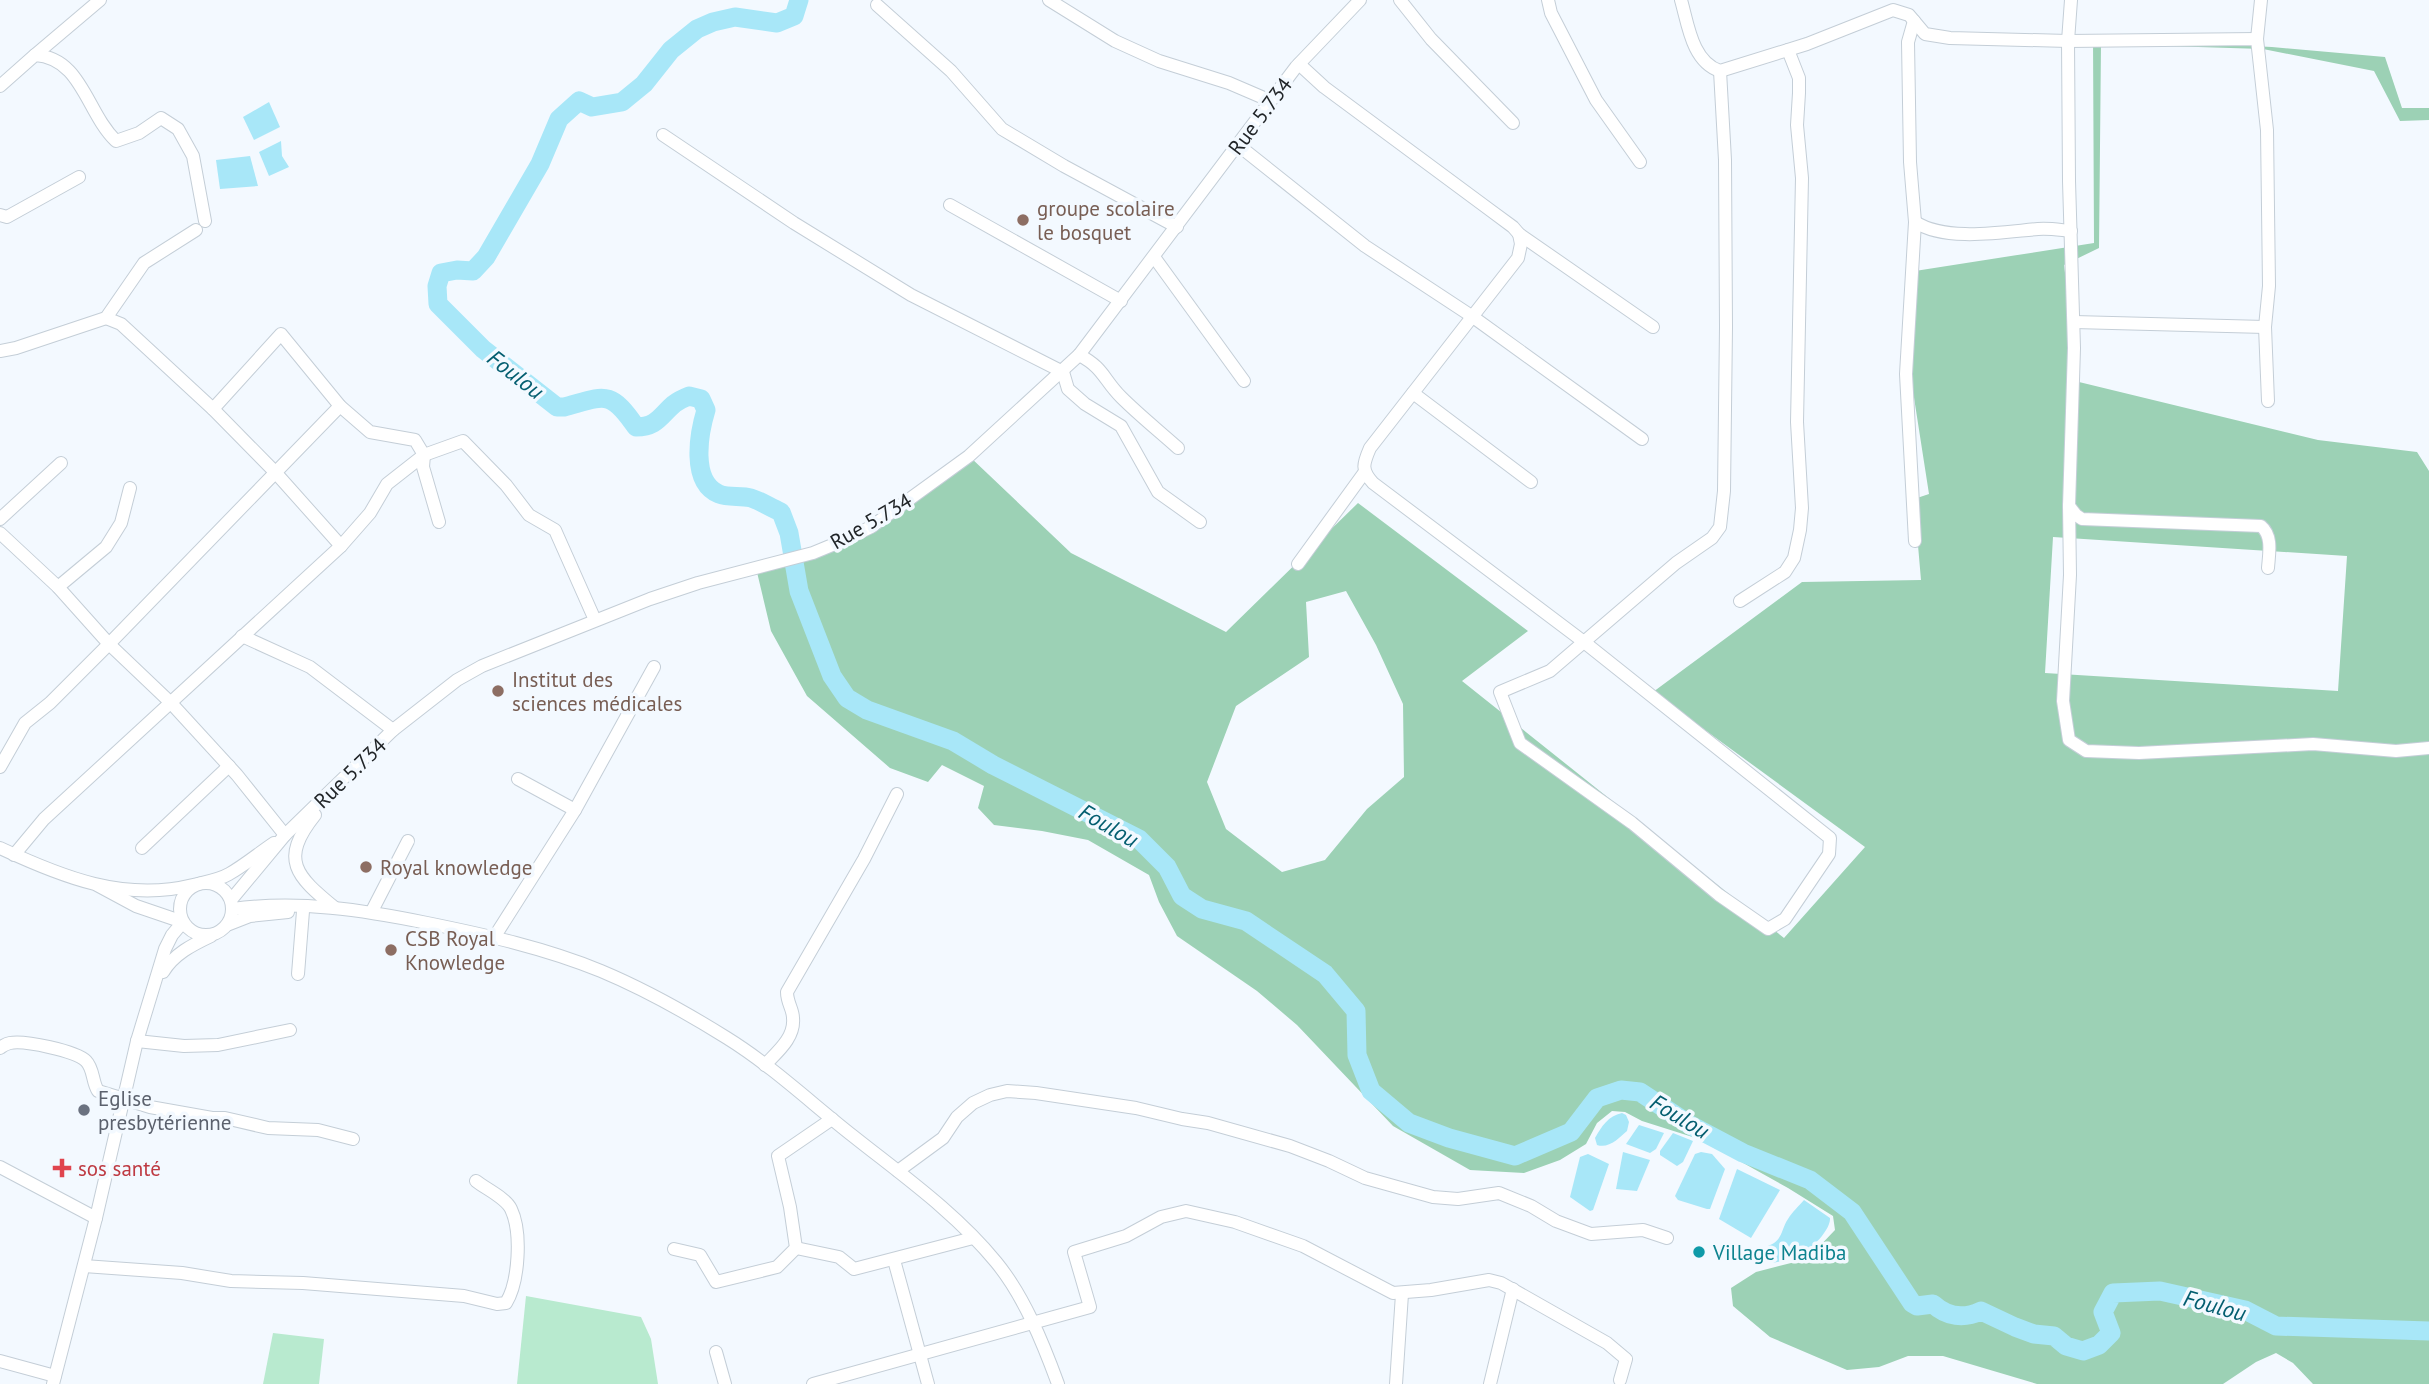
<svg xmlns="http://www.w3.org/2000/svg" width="2429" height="1384" viewBox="0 0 2429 1384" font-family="'PT Sans',sans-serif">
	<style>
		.green { fill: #b8eacf }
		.forest { fill: #9cd1b5; fill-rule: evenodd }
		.water { fill: #a8e7f8 }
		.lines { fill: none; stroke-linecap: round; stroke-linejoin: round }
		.river { stroke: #a8e7f8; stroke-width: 19 }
		.minor-casing { stroke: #c4ced7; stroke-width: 14 }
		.minor { stroke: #fff; stroke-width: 12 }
		.education-dot { fill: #8d6e63; stroke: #f3f9ff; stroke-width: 2.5 }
		.worship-dot { fill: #6b7280; stroke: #f3f9ff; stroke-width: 2.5 }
		.health-dot { fill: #e0444e; stroke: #f3f9ff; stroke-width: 2.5 }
		.culture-dot { fill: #0f9aa8; stroke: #f3f9ff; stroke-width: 2.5 }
		.labels { text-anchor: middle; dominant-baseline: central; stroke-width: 7; stroke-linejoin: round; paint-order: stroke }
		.street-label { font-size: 21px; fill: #212528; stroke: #f3f9ff }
		.education-label { font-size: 21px; fill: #785e54; stroke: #f3f9ff; text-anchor: start }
		.worship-label { font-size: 21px; fill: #5b616d; stroke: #f3f9ff; text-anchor: start }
		.health-label { font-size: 21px; fill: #be3a42; stroke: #f3f9ff; text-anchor: start }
		.culture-label { font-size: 21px; fill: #0d838f; stroke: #f3f9ff; text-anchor: start }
		.water-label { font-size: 23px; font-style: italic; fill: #045e70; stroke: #f3f9ff }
	</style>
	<rect width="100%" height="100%" fill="#f3f9ff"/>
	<g class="green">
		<polygon points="526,1296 641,1317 651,1339 658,1384 517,1384"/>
		<polygon points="273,1333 324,1339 319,1384 263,1384"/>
	</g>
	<path class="forest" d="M2093,38L2272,47L2385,57L2402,108H2429V120L2400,121L2374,71L2263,49L2101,44L2099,248L2064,265L2079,382L2318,440L2417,452L2429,471V1384H2313L2293,1363L2276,1353L2256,1362L2223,1384H2037L1943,1356H1908L1879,1367L1847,1370L1770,1337L1733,1306L1731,1288L1756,1272L1799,1261L1813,1253L1835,1230L1833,1216L1788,1188L1702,1140L1642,1121L1625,1112L1612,1111L1597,1123L1586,1144L1560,1160L1524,1173L1470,1170L1393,1126L1297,1025L1257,991L1177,936L1159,902L1149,875L1088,840L1042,831L994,825L978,808L984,786L942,765L928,782L890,768L807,696L771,631L756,568L842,541L969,456L1071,553L1226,632L1358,503L1528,631L1462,681L1784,938L1865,847L1653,692L1802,582L1921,580L1914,499L1929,494L1908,359L1915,271L2094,243ZM2053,537L2347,556L2338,691L2045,673ZM1346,591L1376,645L1403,704L1404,777L1367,809L1325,860L1282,872L1226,829L1207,782L1236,706L1309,657L1306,602Z"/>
	<g class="water">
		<polygon points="269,102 280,127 254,140 243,117"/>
		<polygon points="281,141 282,156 289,167 269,176 259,152"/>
		<polygon points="250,156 258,186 220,189 216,160"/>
		<path d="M1622,1113L1626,1115L1629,1122L1627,1131C1619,1138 1609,1149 1597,1145L1595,1138C1602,1126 1608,1116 1622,1113Z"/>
		<polygon points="1639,1125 1664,1133 1656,1149 1650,1153 1626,1144"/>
		<polygon points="1673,1133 1693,1141 1683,1162 1677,1166 1660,1155 1660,1151"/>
		<polygon points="1623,1152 1650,1160 1637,1191 1616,1189"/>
		<polygon points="1701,1152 1712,1154 1725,1169 1710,1209 1707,1209 1678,1200 1675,1196 1695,1154"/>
		<polygon points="1588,1154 1609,1164 1593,1210 1590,1211 1570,1197 1580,1157"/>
		<polygon points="1737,1169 1780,1190 1751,1238 1719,1219"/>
		<path d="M1804,1200L1830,1218C1831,1231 1807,1254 1794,1258C1788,1261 1779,1261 1772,1263L1767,1256L1768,1246C1783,1241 1781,1229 1788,1219C1792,1212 1799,1206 1804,1200Z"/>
	</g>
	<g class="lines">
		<path class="river" d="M799,0L794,16L777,23L735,17L713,22L697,29L671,50L644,84L622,102L592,107L579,101L559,119L540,164L486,257L473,271L457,270L441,273L437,286L438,304L483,349L557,407H564C605,396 610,389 636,427C657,427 660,416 674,404C678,401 684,398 689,396L701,399L706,410C699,433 690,482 719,494C729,498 741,495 751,498C761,501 771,508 781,512L789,533L799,591L832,676L847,698L867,710L953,741L993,765L1139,839L1167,867L1182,896L1202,909L1246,921L1325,974L1356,1011L1357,1055L1371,1091L1409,1123L1449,1138L1515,1156L1571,1132L1597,1098L1621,1090L1640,1092L1690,1125L1743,1153L1810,1180L1852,1212L1912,1303L1917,1306L1933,1304C1947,1317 1964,1319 1981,1311L2015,1327L2034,1334L2054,1336L2066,1346L2083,1351L2099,1345L2111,1333L2103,1312L2113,1293L2160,1291L2245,1310L2276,1326L2429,1331"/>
		<g class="minor-casing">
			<g id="minor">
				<polyline points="1049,0 1115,41 1159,61 1229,83 1271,101"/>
				<polyline points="1400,0 1431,39 1513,123"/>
				<polyline points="1548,0 1551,13 1596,100 1640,162"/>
				<path d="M1681,0C1688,24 1692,62 1720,71L1807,44L1893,10L1909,15L1925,34L1950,38L2068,41L2257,39L2267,130L2269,286L2265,327L2268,401"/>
				<polyline points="2071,0 2068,41 2069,181 2074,348 2069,506 2070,575 2063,701 2069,740 2086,751 2139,753 2313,744 2396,751 2429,748"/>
				<polyline points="877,5 951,71 1002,129 1064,166 1177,227"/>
				<polyline points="1914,21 1908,42 1910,162 1915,222 1906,374 1915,541"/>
				<polyline points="2257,39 2261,0"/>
				<polyline points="35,55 100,0"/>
				<polyline points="1299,64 1324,87 1490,210 1513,227 1519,234 1653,327"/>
				<path d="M0,86L35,55C82,58 86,112 116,141L139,133L161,118L178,129L193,156L205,221"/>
				<polyline points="663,135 794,223 911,295 1063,372 1068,389 1085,404 1121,426 1158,492 1200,522"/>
				<polyline points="1238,145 1365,246 1473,317 1642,439"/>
				<polyline points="950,205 1121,301"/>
				<polyline points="0,215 7,217 79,177"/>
				<path d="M1915,222C1946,242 2003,232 2038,229C2049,228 2060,230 2071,231"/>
				<path d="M1519,234L1521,244L1518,258L1370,448C1363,464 1361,470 1373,483L1584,642L1830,838L1829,854L1785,919L1768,929L1719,895L1632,823L1520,743L1500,692L1550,671L1676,563L1712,538L1720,527L1724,491L1726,327L1725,160L1720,71"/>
				<polyline points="1154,257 1244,381"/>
				<polyline points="106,318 121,324 213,409 275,472 341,546"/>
				<polyline points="2074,322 2265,327"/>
				<polyline points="0,351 16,348 106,318 144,263 196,230"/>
				<path d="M1079,355C1104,368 1103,379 1121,397C1139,415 1159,431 1178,448"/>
				<polyline points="1413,393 1531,482"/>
				<polyline points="213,409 281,334 340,406 370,432 415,440 424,455 423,467 439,522"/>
				<path d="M2069,506L2076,515L2082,519L2261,526C2273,536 2269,554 2268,568"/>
				<polyline points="0,519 61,463"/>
				<polyline points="0,533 58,587 109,644 171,703 237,775 285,835"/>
				<polyline points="1298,564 1364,473"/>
				<polyline points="58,587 106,547 121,523 130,488"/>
				<polyline points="1740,601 1785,572 1794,558 1800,530 1802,508 1797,422 1802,178 1797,125 1799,93 1799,78 1788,50"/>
				<polyline points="242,636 310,667 393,730"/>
				<polyline points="0,767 25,723 50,703 109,644 340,406"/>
				<polyline points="575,810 654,667"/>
				<path d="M315,815C279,860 296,876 335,908"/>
				<path d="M0,848C62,877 124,902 193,885C205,882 219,880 229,874C245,865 259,853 274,843"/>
				<polyline points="142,848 229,766"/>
				<polyline points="14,855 44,819 341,546 370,513 387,484 424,455 463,441 506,485 529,515 555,530 595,620"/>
				<circle cx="206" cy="909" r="26"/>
				<polyline points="231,900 285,835 393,730 457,680 482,666 650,599 698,583 813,553 842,541 871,527 969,456 1079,355 1296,67 1360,0"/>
				<path d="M233,909C298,900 364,910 427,923C486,935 545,948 601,971C644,989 687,1013 727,1038C772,1066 811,1103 853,1136C902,1175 956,1213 996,1262C1024,1296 1043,1343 1058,1384"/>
				<polyline points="372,911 408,841"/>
				<polyline points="227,925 250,916 288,912"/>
				<polyline points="495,936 575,810 518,779"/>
				<path d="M163,972C174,954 192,945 211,936"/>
				<polyline points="298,974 303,911"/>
				<polyline points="137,1041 184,1046 218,1045 290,1030"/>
				<path d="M0,1048C4,1045 5,1044 10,1043C24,1040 76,1051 86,1061C94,1069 92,1082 98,1091L150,1107L212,1118H225L268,1128L318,1130L353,1139"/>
				<path d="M765,1065C777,1052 795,1038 793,1018C793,1009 787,1003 787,992L864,859L897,794"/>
				<polyline points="0,1167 96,1218"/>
				<polyline points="898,1171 943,1138 957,1117 973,1103 990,1095 1007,1091 1036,1093 1136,1108 1182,1119 1208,1123 1290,1146 1329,1161 1365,1178 1433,1197 1458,1199 1499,1193 1531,1206 1556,1221 1591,1234 1643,1230 1667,1238"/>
				<polyline points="796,1248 839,1257 854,1269 973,1238"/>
				<polyline points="674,1249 700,1255 716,1282 777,1267 796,1248 790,1207 778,1156 832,1119"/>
				<polyline points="894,1260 928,1384"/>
				<path d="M84,1266L182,1273L231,1281L303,1283L464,1296L497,1304L506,1303C519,1282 522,1232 511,1209C506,1198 486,1189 476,1181"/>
				<polyline points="716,1352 725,1384"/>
				<polyline points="0,1361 55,1376"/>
				<polyline points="53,1384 96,1218 137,1041 165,949 172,935 183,922 136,906 97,885"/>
				<polyline points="813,1384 1090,1307 1074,1252 1126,1236 1161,1217 1186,1211 1235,1222 1303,1246 1393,1293 1431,1290 1489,1280 1501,1283 1607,1343 1626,1359 1620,1380"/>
				<polyline points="1396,1384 1402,1294"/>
				<polyline points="1490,1384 1513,1289"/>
			</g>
		</g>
		<use href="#minor" class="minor"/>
	</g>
	<g class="education-dot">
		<circle cx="1023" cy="220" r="7"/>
		<circle cx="498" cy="691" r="7"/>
		<circle cx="366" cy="867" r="7"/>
		<circle cx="391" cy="950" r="7"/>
	</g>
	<circle class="worship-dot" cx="84" cy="1110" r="7"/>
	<path class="health-dot" d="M58.5 1157.5h7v7h7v7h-7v7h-7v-7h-7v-7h7z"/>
	<circle class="culture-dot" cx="1699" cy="1252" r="7"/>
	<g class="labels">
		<g class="street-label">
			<text transform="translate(1260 116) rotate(-53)">Rue 5.734</text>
			<text transform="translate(871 521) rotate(-30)">Rue 5.734</text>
			<text transform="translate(350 773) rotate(-44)">Rue 5.734</text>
		</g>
		<g class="education-label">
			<text x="1037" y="208">groupe scolaire<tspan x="1037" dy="24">le bosquet</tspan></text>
			<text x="512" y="679">Institut des<tspan x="512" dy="24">sciences médicales</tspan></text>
			<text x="380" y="867">Royal knowledge</text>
			<text x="405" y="938">CSB Royal<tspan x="405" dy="24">Knowledge</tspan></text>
		</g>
		<g class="worship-label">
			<text x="98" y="1098">Eglise<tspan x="98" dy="24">presbytérienne</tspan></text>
		</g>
		<g class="health-label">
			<text x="78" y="1168">sos santé</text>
		</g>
		<g class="culture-label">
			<text x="1713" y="1252">Village Madiba</text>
		</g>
		<g class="water-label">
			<text transform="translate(516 374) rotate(38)">Foulou</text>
			<text transform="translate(1109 825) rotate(30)">Foulou</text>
			<text transform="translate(1680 1116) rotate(31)">Foulou</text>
			<text transform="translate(2215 1305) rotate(15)">Foulou</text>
		</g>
	</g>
</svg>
